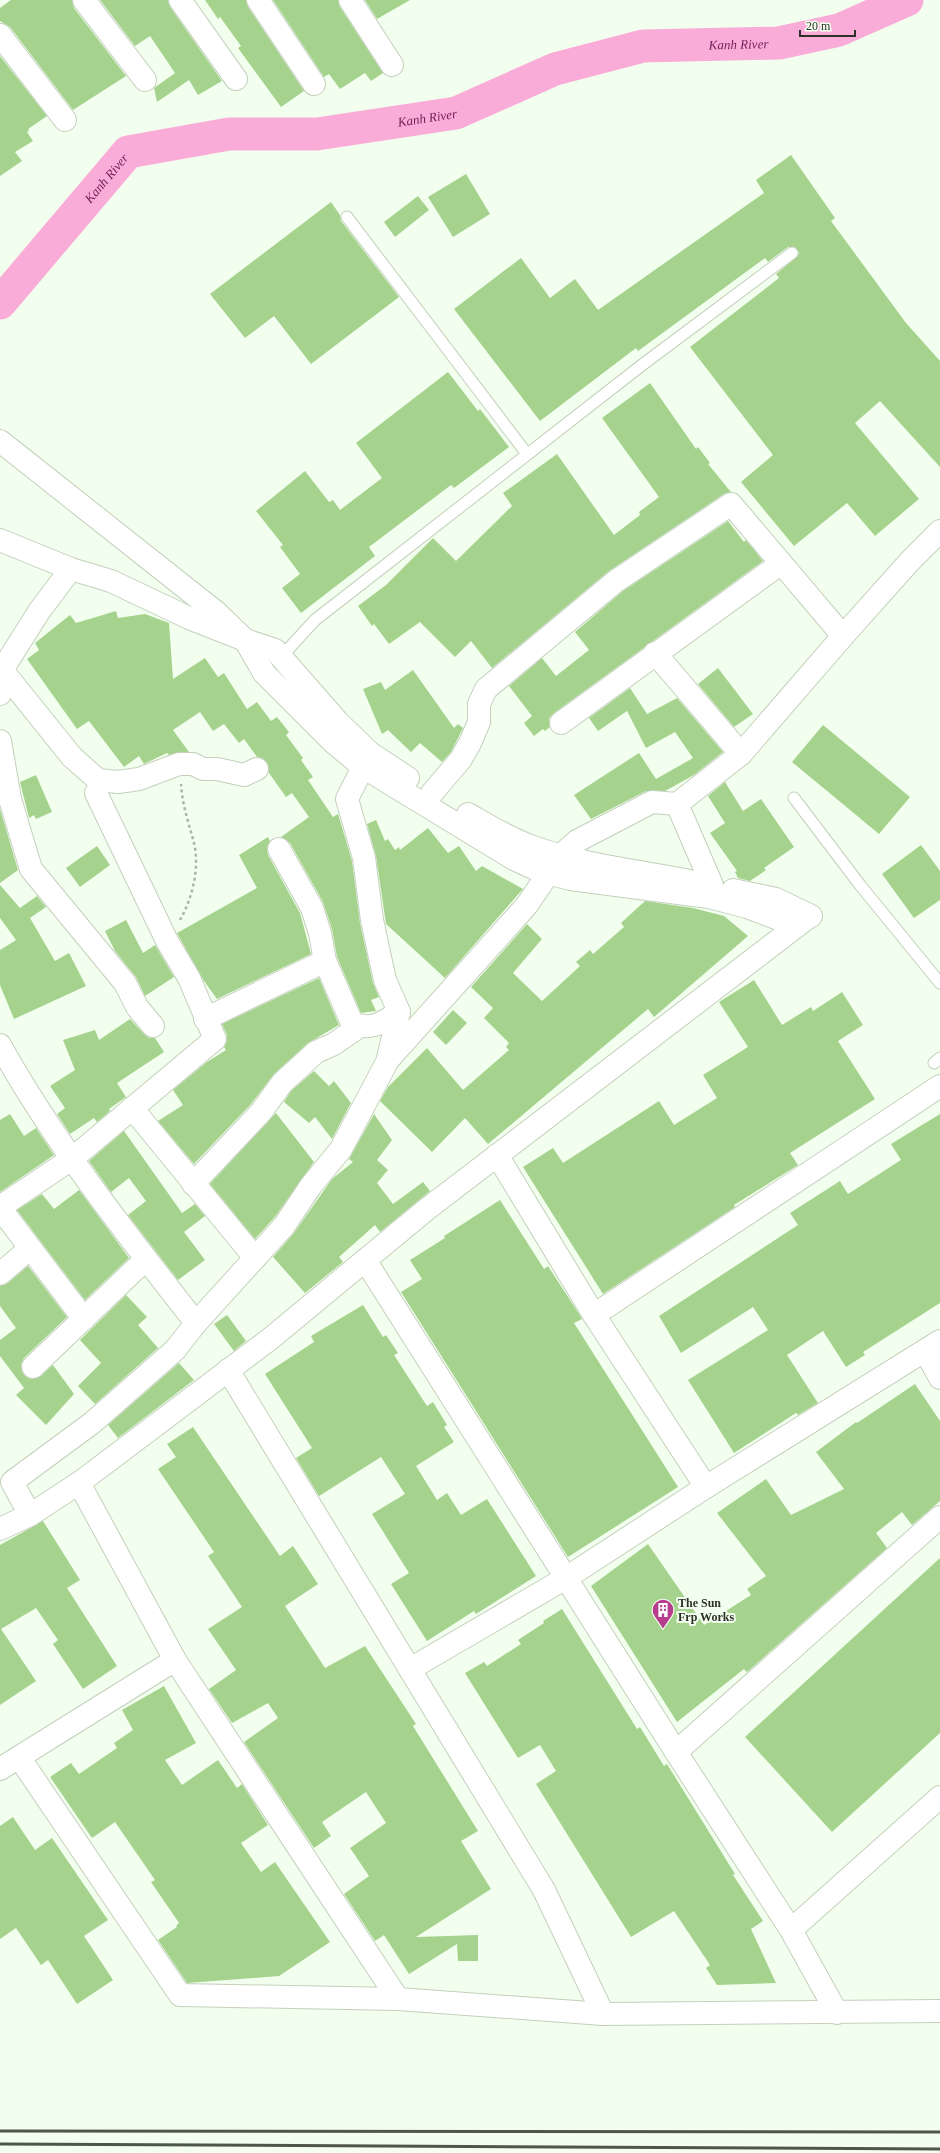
<svg xmlns="http://www.w3.org/2000/svg" width="940" height="2153" viewBox="0 0 940 2153" font-family="'Times New Roman',serif">
	<style>
		.lines { fill: none; stroke-linecap: round; stroke-linejoin: round }
		.river { stroke: #f9acd8; stroke-width: 33 }
		.building { fill: #a5d38e }
		.lane-casing { stroke: #c3d0bc; stroke-width: 13 }
		.street-casing { stroke: #c3d0bc; stroke-width: 24 }
		.secondary-casing { stroke: #c3d0bc; stroke-width: 24 }
		.path { stroke: #abb5a7; stroke-width: 2.5; stroke-dasharray: 3 3; stroke-linecap: butt }
		.lane { stroke: #fff; stroke-width: 11 }
		.street { stroke: #fff; stroke-width: 22 }
		.secondary { stroke: #fff; stroke-width: 22 }
		.rail { stroke: #4e554b; stroke-width: 3 }
		.labels { text-anchor: middle; dominant-baseline: central; stroke-width: 4; stroke-linejoin: round; paint-order: stroke }
		.poi-label { font-size: 12px; font-weight: bold; fill: #2c322a; stroke: #f3ffee; text-anchor: start }
		.water-label { font-size: 13px; font-style: italic; fill: #731c56; stroke: #f3ffee }
	</style>
	<rect width="100%" height="100%" fill="#f3ffee"/>
	<g class="lines">
		<path class="river" id="s1" d="M0,303L128,152L229,134H317L456,113L555,69L643,46L779,43L839,30L907,0"/>
	</g>
	<g class="building">
		<polygon points="11,0 72,0 74,8 126,76 73,110 10,27 0,21 0,8"/>
		<polygon points="100,0 168,0 170,7 222,81 198,95 189,80 157,102 154,88 175,73 150,36 135,46"/>
		<polygon points="205,0 246,0 248,7 304,91 281,107 238,48 241,46 220,17 218,19"/>
		<polygon points="273,0 338,0 340,7 383,73 371,81 365,73 340,89 329,74 324,77"/>
		<polygon points="365,0 410,0 377,19"/>
		<polygon points="0,56 47,116 28,129 29,131 27,132 33,141 15,152 22,161 0,176"/>
		<polygon points="791,155 835,218 831,221 906,323 940,361 940,467 880,401 855,423 919,499 875,536 847,503 794,546 741,482 773,455 690,347 779,278 776,274 798,256 799,252 795,247 788,247 768,262 765,258 638,351 636,348 540,421 454,309 521,258 550,298 575,279 598,310 764,193 756,180"/>
		<polygon points="466,174 490,214 453,237 428,197"/>
		<polygon points="418,196 429,210 395,237 384,222"/>
		<polygon points="331,202 340,215 341,221 399,297 311,364 274,316 245,338 210,294"/>
		<polygon points="448,372 478,411 480,409 509,447 454,488 451,485 369,547 375,556 301,613 282,588 300,574 280,547 283,545 256,511 305,471 329,502 333,500 340,510 382,478 356,443"/>
		<polygon points="650,383 696,449 698,447 710,463 708,464 731,492 724,494 609,571 492,668 471,641 455,657 420,622 389,644 374,624 372,626 358,606 386,585 433,538 456,561 512,506 503,493 557,454 614,535 640,515 639,512 659,497 602,418"/>
		<polygon points="728,521 744,542 746,540 763,561 554,713 549,718 550,727 545,731 543,729 534,736 524,723 532,716 509,686 542,658 556,676 589,650 575,632 623,591"/>
		<polygon points="116,611 118,618 145,614 169,623 173,679 205,658 218,677 224,673 247,709 257,702 271,721 277,717 289,732 286,735 303,758 301,760 313,777 308,780 333,817 338,814 352,861 360,923 373,983 379,997 371,1000 376,1011 361,1013 337,957 332,929 323,902 290,843 281,837 309,817 292,793 286,797 269,773 268,764 264,759 257,757 244,739 239,743 224,724 213,731 200,712 173,730 189,752 179,752 169,755 167,753 144,764 139,756 124,767 89,721 77,729 27,659 39,650 35,643 70,615 76,623"/>
		<polygon points="718,668 753,714 734,727 698,684"/>
		<polygon points="413,670 454,728 458,724 463,728 451,752 442,762 420,743 411,752 388,730 382,734 363,689 381,682 385,690"/>
		<polygon points="630,688 647,714 677,698 723,752 694,775 665,791 646,791 591,819 574,795 639,753 656,779 693,758 675,732 646,748 627,711 598,731 589,718"/>
		<polygon points="823,725 910,797 879,834 792,762"/>
		<polygon points="36,775 52,812 36,819 34,815 29,818 20,782"/>
		<polygon points="725,782 743,811 761,799 794,847 764,868 766,870 750,881 738,878 735,872 737,871 710,833 725,823 708,796"/>
		<polygon points="0,809 18,870 0,883"/>
		<polygon points="376,820 385,841 388,839 395,850 399,847 400,850 428,828 448,853 459,846 476,871 482,866 523,889 445,978 386,924 376,856 367,824"/>
		<polygon points="268,837 270,841 267,848 268,855 300,913 311,954 217,999 204,981 177,933 257,888 239,855"/>
		<polygon points="921,845 940,871 940,900 914,918 882,874"/>
		<polygon points="97,846 110,865 80,887 66,868"/>
		<polygon points="0,885 20,908 37,896 46,907 30,918 55,961 69,953 86,986 14,1019 0,985 0,950 16,940 0,918"/>
		<polygon points="645,901 693,908 724,916 748,936 654,1017 648,1009 488,1144 465,1118 432,1152 380,1101 388,1087 427,1048 463,1090 509,1050 506,1047 509,1043 484,1018 493,1008 471,987 527,924 542,939 513,973 542,1001 580,966 576,962 590,950 593,954 624,927 621,923"/>
		<polygon points="126,920 143,953 155,945 174,977 145,996 136,977 115,951 105,931"/>
		<polygon points="319,978 339,1025 308,1043 274,1074 251,1104 194,1164 158,1121 183,1105 173,1090 207,1062 226,1050 224,1047 227,1041 227,1035 222,1024"/>
		<polygon points="754,980 782,1025 811,1007 813,1011 842,992 863,1025 838,1041 875,1099 790,1153 798,1165 734,1205 735,1207 603,1294 523,1167 553,1148 563,1163 659,1101 674,1125 717,1098 703,1075 748,1047 719,1002"/>
		<polygon points="453,1010 467,1023 446,1045 433,1032"/>
		<polygon points="130,1019 144,1034 149,1038 155,1038 164,1052 117,1083 126,1097 109,1109 110,1111 97,1122 94,1118 70,1134 57,1114 65,1108 50,1086 75,1070 63,1040 95,1030 99,1040"/>
		<polygon points="314,1071 329,1086 334,1081 351,1103 332,1139 315,1117 309,1123 284,1102 291,1091"/>
		<polygon points="276,1113 314,1162 274,1218 255,1239 210,1184"/>
		<polygon points="10,1114 24,1136 36,1128 54,1155 0,1192 0,1120"/>
		<polygon points="374,1114 392,1140 377,1160 388,1170 377,1183 393,1204 423,1182 430,1191 380,1232 375,1225 339,1257 343,1262 305,1293 273,1257 294,1233 332,1179 353,1162 349,1159"/>
		<polygon points="940,1114 940,1303 863,1352 865,1355 846,1367 823,1331 787,1355 818,1403 798,1415 796,1413 734,1453 688,1380 768,1330 753,1307 681,1353 659,1316 798,1225 790,1213 840,1181 848,1194 901,1160 891,1144"/>
		<polygon points="124,1131 182,1213 195,1204 205,1216 184,1232 205,1260 178,1280 128,1215 146,1201 129,1178 111,1192 89,1161"/>
		<polygon points="79,1190 129,1258 85,1300 17,1210 42,1194 54,1209"/>
		<polygon points="500,1200 544,1269 548,1266 581,1317 582,1319 574,1323 678,1487 568,1557 401,1292 422,1279 410,1260 445,1238 444,1236"/>
		<polygon points="28,1266 67,1317 24,1358 21,1364 24,1375 30,1379 41,1376 53,1365 74,1394 46,1425 16,1395 24,1388 0,1356 0,1340 16,1328 0,1306 0,1286 8,1283"/>
		<polygon points="126,1295 147,1317 138,1325 158,1348 95,1404 78,1386 101,1363 80,1340"/>
		<polygon points="363,1305 383,1337 386,1335 398,1353 394,1355 427,1406 433,1402 447,1425 444,1427 454,1442 416,1466 437,1500 447,1493 461,1515 487,1499 536,1576 476,1614 474,1611 427,1641 391,1584 409,1573 372,1514 405,1494 381,1457 319,1496 296,1458 312,1448 265,1374 314,1342 311,1336"/>
		<polygon points="227,1315 246,1341 234,1351 214,1324"/>
		<polygon points="179,1363 194,1380 118,1438 108,1425"/>
		<polygon points="915,1384 940,1421 940,1501 912,1525 902,1512 876,1533 887,1548 747,1672 744,1669 677,1722 591,1586 648,1544 704,1625 751,1595 747,1589 766,1576 717,1513 766,1479 791,1515 844,1489 816,1452 856,1422 857,1423"/>
		<polygon points="193,1427 280,1556 293,1546 318,1584 285,1606 325,1668 365,1646 416,1724 413,1726 478,1831 461,1841 491,1889 416,1937 478,1935 478,1961 458,1961 457,1944 409,1974 384,1935 375,1941 344,1894 369,1876 350,1848 386,1823 366,1792 322,1822 331,1836 314,1848 244,1742 278,1718 268,1703 232,1723 209,1689 236,1670 208,1629 242,1607 208,1556 214,1552 158,1469 176,1457 167,1444"/>
		<polygon points="43,1521 80,1580 67,1588 117,1666 83,1689 53,1644 58,1640 36,1608 1,1629 36,1681 0,1705 0,1545"/>
		<polygon points="940,1558 940,1733 832,1832 745,1737"/>
		<polygon points="562,1609 637,1729 640,1727 664,1766 667,1764 735,1874 733,1875 763,1921 751,1929 776,1983 717,1985 706,1968 710,1965 674,1911 631,1937 536,1784 556,1771 540,1745 518,1758 465,1673 484,1662 487,1666 521,1644 518,1640 544,1623 543,1621"/>
		<polygon points="164,1686 196,1743 165,1760 182,1785 218,1760 237,1788 242,1784 268,1825 241,1843 261,1872 275,1862 330,1942 279,1976 187,1983 158,1940 177,1927 176,1926 179,1923 151,1882 155,1880 115,1822 92,1838 50,1777 71,1763 79,1774 117,1748 114,1743 133,1730 122,1710"/>
		<polygon points="13,1817 35,1850 52,1838 108,1920 84,1936 113,1980 77,2004 48,1960 41,1965 16,1928 0,1939 0,1826"/>
	</g>
	<g class="lines">
		<g class="lane-casing">
			<g id="lane">
				<polyline points="347,217 527,454"/>
				<polyline points="281,657 315,620 642,365 792,253"/>
				<polyline points="794,798 860,885 940,983"/>
				<polyline points="934,1063 940,1058"/>
			</g>
		</g>
		<g class="street-casing">
			<g id="street">
				<polyline points="84,0 145,80"/>
				<polyline points="180,0 236,79"/>
				<polyline points="258,0 314,84"/>
				<polyline points="350,0 392,65"/>
				<polyline points="0,35 65,120"/>
				<polyline points="0,540 71,569 111,581 189,618 245,640"/>
				<polyline points="655,653 741,754"/>
				<polyline points="2,670 72,757 98,780 118,782 139,779 179,764 193,764 203,769 217,769 244,775 257,769"/>
				<polyline points="0,694 2,670 40,610 71,569"/>
				<polyline points="561,723 780,564"/>
				<polyline points="0,741 10,799 31,869 125,983 137,1007 153,1026"/>
				<polyline points="370,753 347,799 364,858 372,920 378,948 385,980 399,1012 388,1058"/>
				<polyline points="432,793 461,759 470,743 479,722 479,704 486,689 616,581 731,504 843,636"/>
				<polyline points="677,804 712,885"/>
				<path d="M279,849L312,908L320,933L325,961L352,1023C371,1031 383,1023 399,1012"/>
				<polyline points="560,856 577,841 652,802 677,804 741,754 843,636 910,561 940,531"/>
				<polyline points="205,1019 325,961"/>
				<path d="M0,1045C54,1142 127,1235 196,1323"/>
				<polyline points="132,1108 255,1258"/>
				<polyline points="497,1155 594,1315 706,1487"/>
				<polyline points="193,1184 261,1112 282,1083 316,1052 334,1044 360,1026"/>
				<polyline points="0,1207 73,1158 215,1039 189,978 167,941 96,793"/>
				<polyline points="0,1208 84,1319"/>
				<polyline points="365,1260 676,1752 791,1930 837,2013"/>
				<polyline points="0,1274 29,1249"/>
				<polyline points="594,1315 940,1086"/>
				<polyline points="925,1351 940,1378"/>
				<polyline points="33,1367 146,1259"/>
				<polyline points="228,1370 544,1890 603,2014"/>
				<polyline points="79,1483 175,1660 398,1999"/>
				<polyline points="30,1515 12,1482 92,1423 175,1350 196,1323 284,1226 310,1187 341,1149 388,1060 527,905 548,874"/>
				<polyline points="0,1529 30,1515 79,1483 156,1425 270,1339 427,1209 810,916"/>
				<polyline points="410,1669 566,1578 706,1487 940,1341"/>
				<polyline points="676,1752 940,1517"/>
				<polyline points="19,1757 180,1995 398,1999 603,2014 940,2011"/>
				<polyline points="0,1769 175,1660"/>
				<polyline points="791,1930 940,1797"/>
			</g>
		</g>
		<g class="secondary-casing">
			<g id="secondary">
				<polyline points="0,441 216,612 245,640 264,673 334,743 363,767 514,859 540,871 570,879 709,897 747,907 797,926"/>
				<polyline points="245,640 275,650 338,722 370,753 408,778"/>
				<path d="M468,814C489,826 510,839 533,847C583,865 641,871 694,882"/>
				<polyline points="733,890 776,899 811,916"/>
			</g>
		</g>
		<path class="path" d="M180,920C192,899 200,868 194,843C189,824 182,804 181,784"/>
		<use href="#lane" class="lane"/>
		<use href="#street" class="street"/>
		<use href="#secondary" class="secondary"/>
		<g class="rail">
			<polyline points="0,2131 940,2132"/>
			<polyline points="0,2144 940,2149"/>
		</g>
	</g>
	<defs>
		<g id="building-pin" transform="scale(1.15)"><path d="M0 17L-7.5 6A9.5 9.5 0 1 1 7.5 6Z" fill="#b83c8d" stroke="#f3ffee"/><path d="M-4-6H4V6H1V3H-1V6H-4ZM-2.5-4.3h1.7v1.8h-1.7ZM.8-4.3h1.7v1.8H.8ZM-2.5-1h1.7V.8h-1.7ZM.8-1h1.7V.8H.8Z" fill="#fff"/></g>
	</defs>
	<g fill-rule="evenodd">
		<use href="#building-pin" x="663" y="1610"/>
	</g>
	<g class="labels">
		<g class="poi-label">
			<text x="678" y="1603">The Sun<tspan x="678" dy="14">Frp Works</tspan></text>
		</g>
		<g class="water-label">
			<text stroke="none"><textPath href="#s1" startOffset="824">Kanh River</textPath></text>
			<text stroke="none"><textPath href="#s1" startOffset="500">Kanh River</textPath></text>
			<text stroke="none"><textPath href="#s1" startOffset="164">Kanh River</textPath></text>
		</g>
	</g>
	<path d="M800 30v6h55v-6" fill="none" stroke="#2c322a" stroke-width="2"/>
	<text x="806" y="30" font-size="12" fill="#2c322a" stroke="#f3ffee" stroke-width="3" paint-order="stroke">20 m</text>
</svg>
